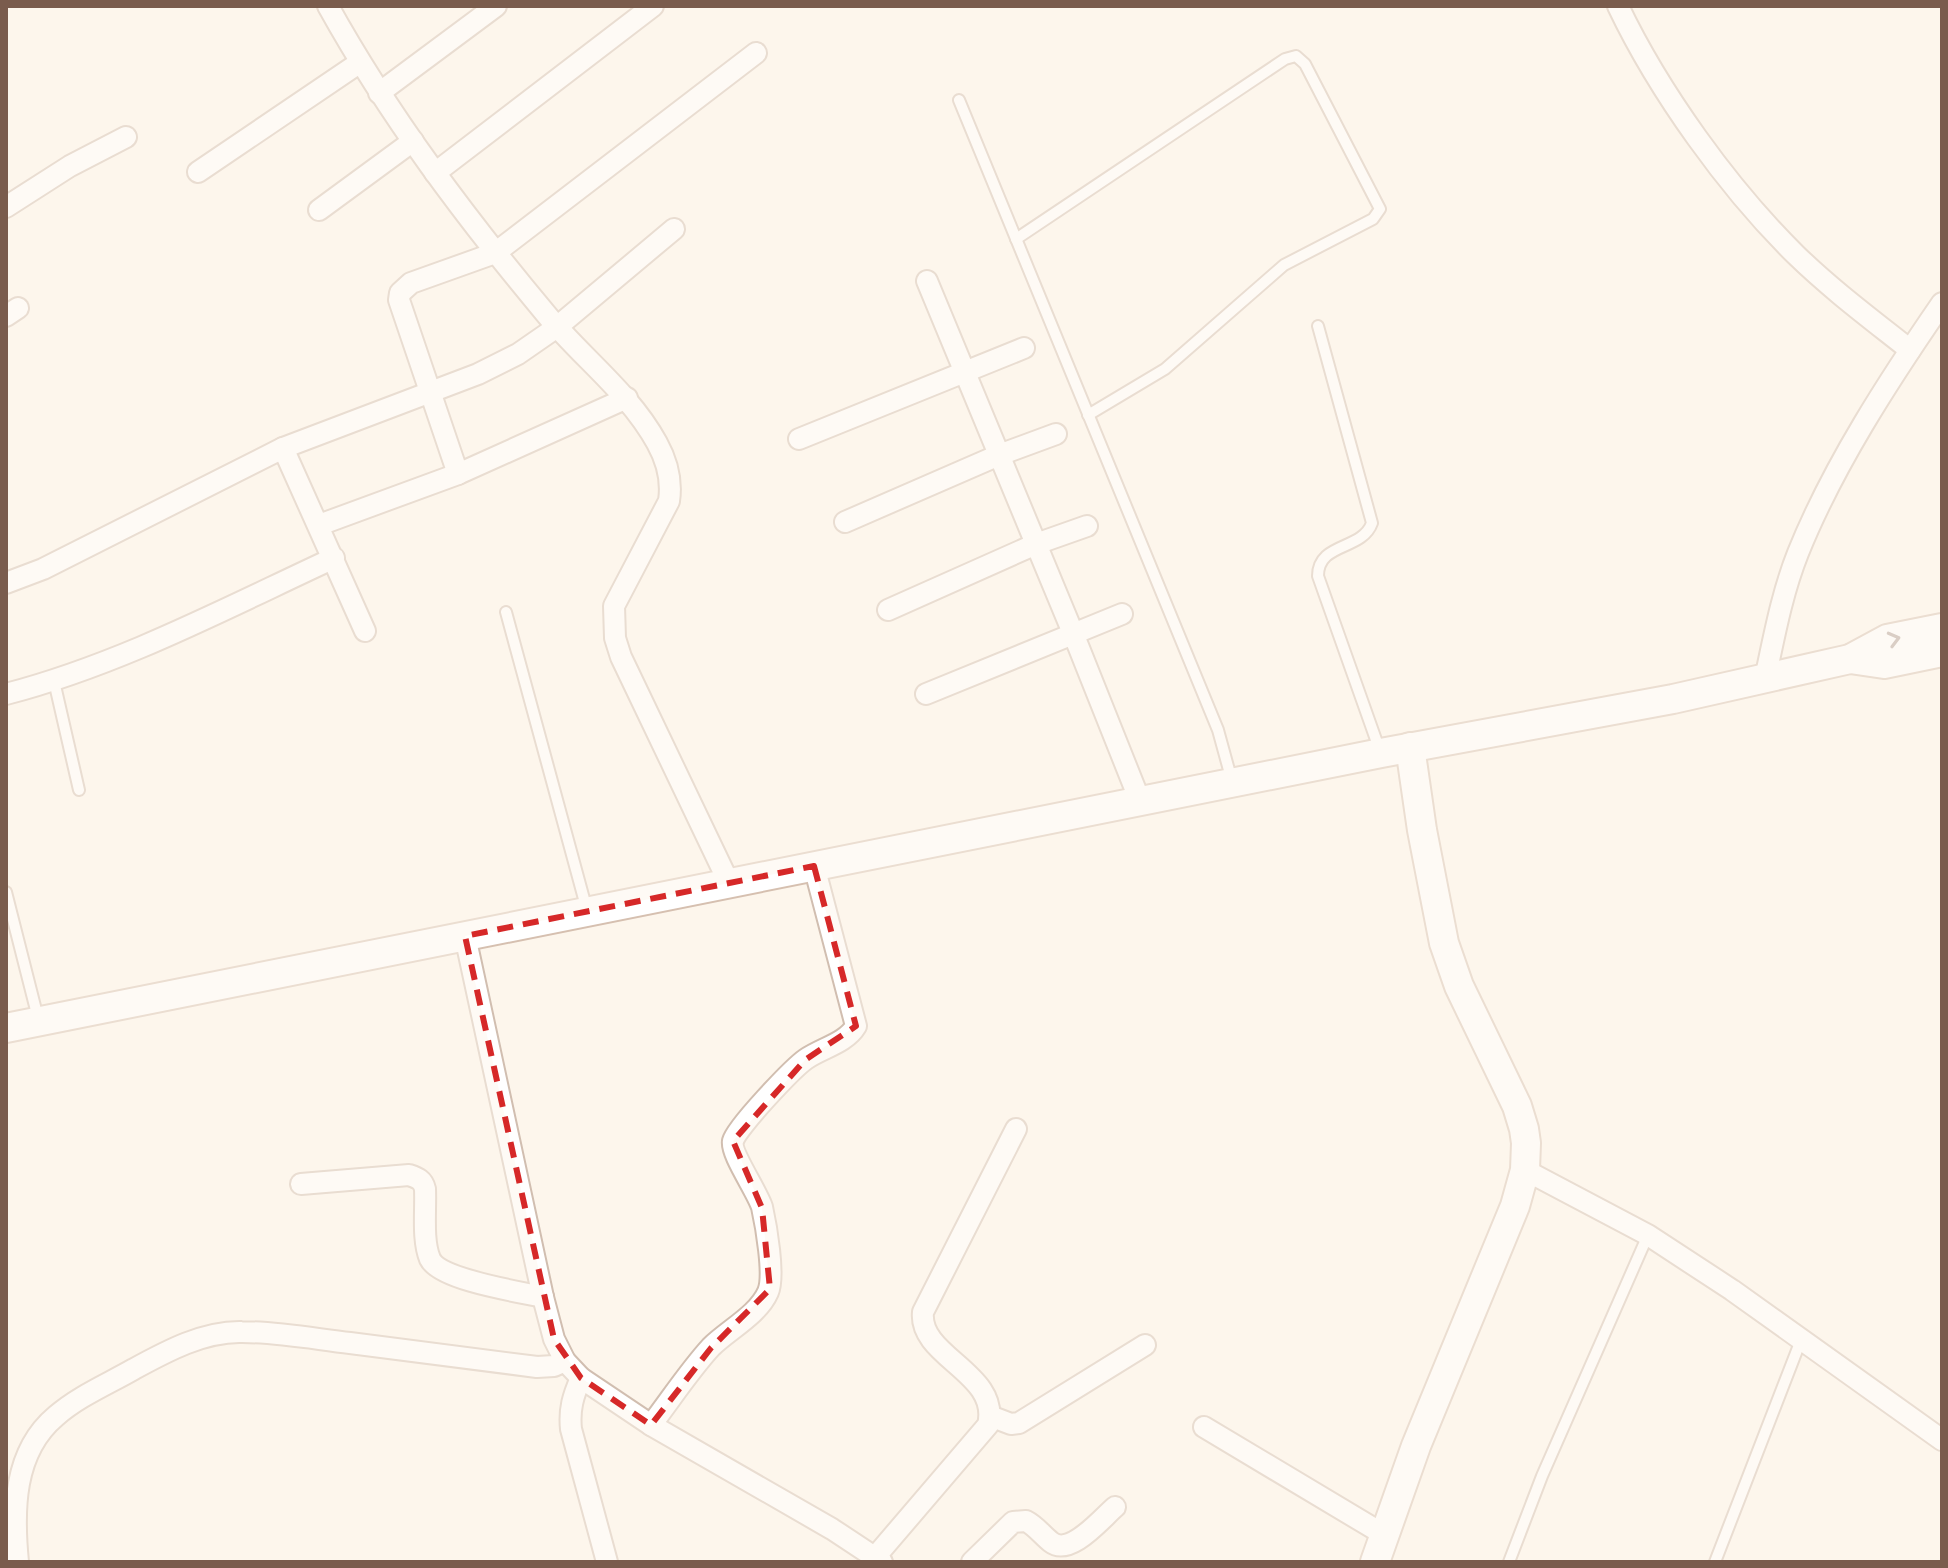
<svg xmlns="http://www.w3.org/2000/svg" width="1948" height="1568" viewBox="0 0 1948 1568" font-family="'Golos Text',sans-serif">
	<style>
		.lines { fill: none; stroke-linecap: round; stroke-linejoin: round }
		.lane-casing { stroke: #d1beb0; stroke-width: 14 }
		.street-casing { stroke: #d1beb0; stroke-width: 24 }
		.secondary-casing { stroke: #d6c0b0; stroke-width: 32 }
		.lane { stroke: #fff; stroke-width: 10 }
		.street { stroke: #fff; stroke-width: 20 }
		.secondary { stroke: #fff; stroke-width: 28 }
		.oneway { stroke: #af9d94 }
		.marked { fill: none; stroke: #d62828; stroke-width: 6; stroke-dasharray: 16 10; stroke-linejoin: round }
	</style>
	<rect width="100%" height="100%" fill="#fdf6ec"/>
	<g class="lines">
		<g class="lane-casing">
			<g id="lane">
				<polyline points="959,100 1218,730 1232,781"/>
				<polyline points="1016,239 1285,59 1296,56 1305,64 1380,209 1373,219 1284,265 1165,369 1088,415"/>
				<path d="M1318,326L1372,523C1362,551 1318,542 1318,576L1380,751"/>
				<polyline points="506,612 587,910"/>
				<polyline points="54,681 79,790"/>
				<polyline points="6,892 38,1018"/>
				<polyline points="1509,1562 1542,1476 1648,1235"/>
				<polyline points="1715,1562 1801,1340"/>
			</g>
		</g>
		<g class="street-casing">
			<g id="street">
				<path d="M328,6C389,116 465,217 546,314C582,358 629,392 657,443C667,461 672,481 669,501L614,606L615,638L621,657L729,883"/>
				<path d="M1618,6C1659,92 1728,188 1796,255C1832,290 1871,319 1910,350"/>
				<polyline points="379,93 496,6"/>
				<polyline points="198,172 359,63"/>
				<polyline points="435,173 653,6"/>
				<polyline points="6,207 70,166 126,137"/>
				<polyline points="319,210 413,141"/>
				<polyline points="927,281 1073,633 1140,801"/>
				<polyline points="6,316 18,308"/>
				<polyline points="799,439 1024,348"/>
				<polyline points="283,448 365,631"/>
				<polyline points="458,474 399,300 400,293 411,283 495,253 756,53"/>
				<polyline points="845,522 999,455 1056,434"/>
				<polyline points="319,525 458,474 627,398"/>
				<polyline points="6,583 43,569 283,448 478,374 518,354 557,327 674,229"/>
				<polyline points="888,610 1036,544 1087,526"/>
				<path d="M1765,679C1774,637 1782,593 1798,553C1833,466 1889,380 1942,303"/>
				<path d="M6,694C121,664 226,608 334,558"/>
				<polyline points="926,694 1122,614"/>
				<polyline points="465,936 543,1297 554,1339 565,1361 581,1378 651,1425 832,1529 882,1562"/>
				<polyline points="1525,1170 1648,1235 1732,1290 1942,1440"/>
				<path d="M301,1184L409,1175C418,1178 423,1180 425,1189C426,1210 422,1240 430,1259C440,1280 521,1292 543,1297"/>
				<path d="M581,1378C573,1396 569,1409 571,1429L607,1562"/>
				<polyline points="990,1416 1011,1424 1019,1423 1145,1345"/>
				<path d="M651,1425C671,1399 689,1371 711,1347C728,1330 758,1315 768,1292C775,1276 766,1225 762,1207C757,1191 730,1153 733,1141C736,1128 793,1068 806,1059C822,1048 846,1043 856,1026L814,866"/>
				<polyline points="1204,1427 1383,1534"/>
				<path d="M876,1556L988,1425C1001,1373 918,1357 923,1312L1016,1129"/>
				<path d="M18,1562C13,1511 13,1452 56,1416C79,1396 108,1384 134,1369C167,1351 204,1331 242,1332C278,1332 315,1339 350,1343C413,1351 475,1359 537,1367L554,1366L565,1361"/>
				<path d="M972,1562L1013,1522L1026,1521C1036,1526 1042,1535 1051,1542C1070,1557 1101,1519 1115,1507"/>
			</g>
		</g>
		<g class="secondary-casing">
			<g id="secondary">
				<polyline points="1850,659 1884,664 1942,652"/>
				<polyline points="6,1028 1381,753 1673,699 1850,659 1887,639 1942,628"/>
				<polyline points="1375,1562 1416,1446 1515,1206 1525,1170 1526,1143 1524,1129 1517,1106 1459,986 1444,943 1422,830 1410,747"/>
			</g>
		</g>
		<use href="#lane" class="lane"/>
		<use href="#street" class="street"/>
		<use href="#secondary" class="secondary"/>
	</g>
	<defs><path id="oneway-chevron" d="M-2-3.5L2.5 0L-2 3.5" fill="none" stroke-width="1.6" stroke-linecap="round" stroke-linejoin="round" transform="scale(2)"/></defs>
	<use class="oneway" href="#oneway-chevron" transform="translate(1894 639) rotate(-15)"/>
	<path d="M0 0H1948V1568H0ZM814,866L856,1026L805,1060L733,1141L762,1208L770,1289L711,1348L651,1425L581,1378L554,1339L465,936Z" fill="#fdf6ec" fill-opacity=".55" fill-rule="evenodd"/>
	<path class="marked" d="M814,866L856,1026L805,1060L733,1141L762,1208L770,1289L711,1348L651,1425L581,1378L554,1339L465,936Z"/>
	<rect width="1948" height="1568" fill="none" stroke="#7a5c4d" stroke-width="16"/>
</svg>
